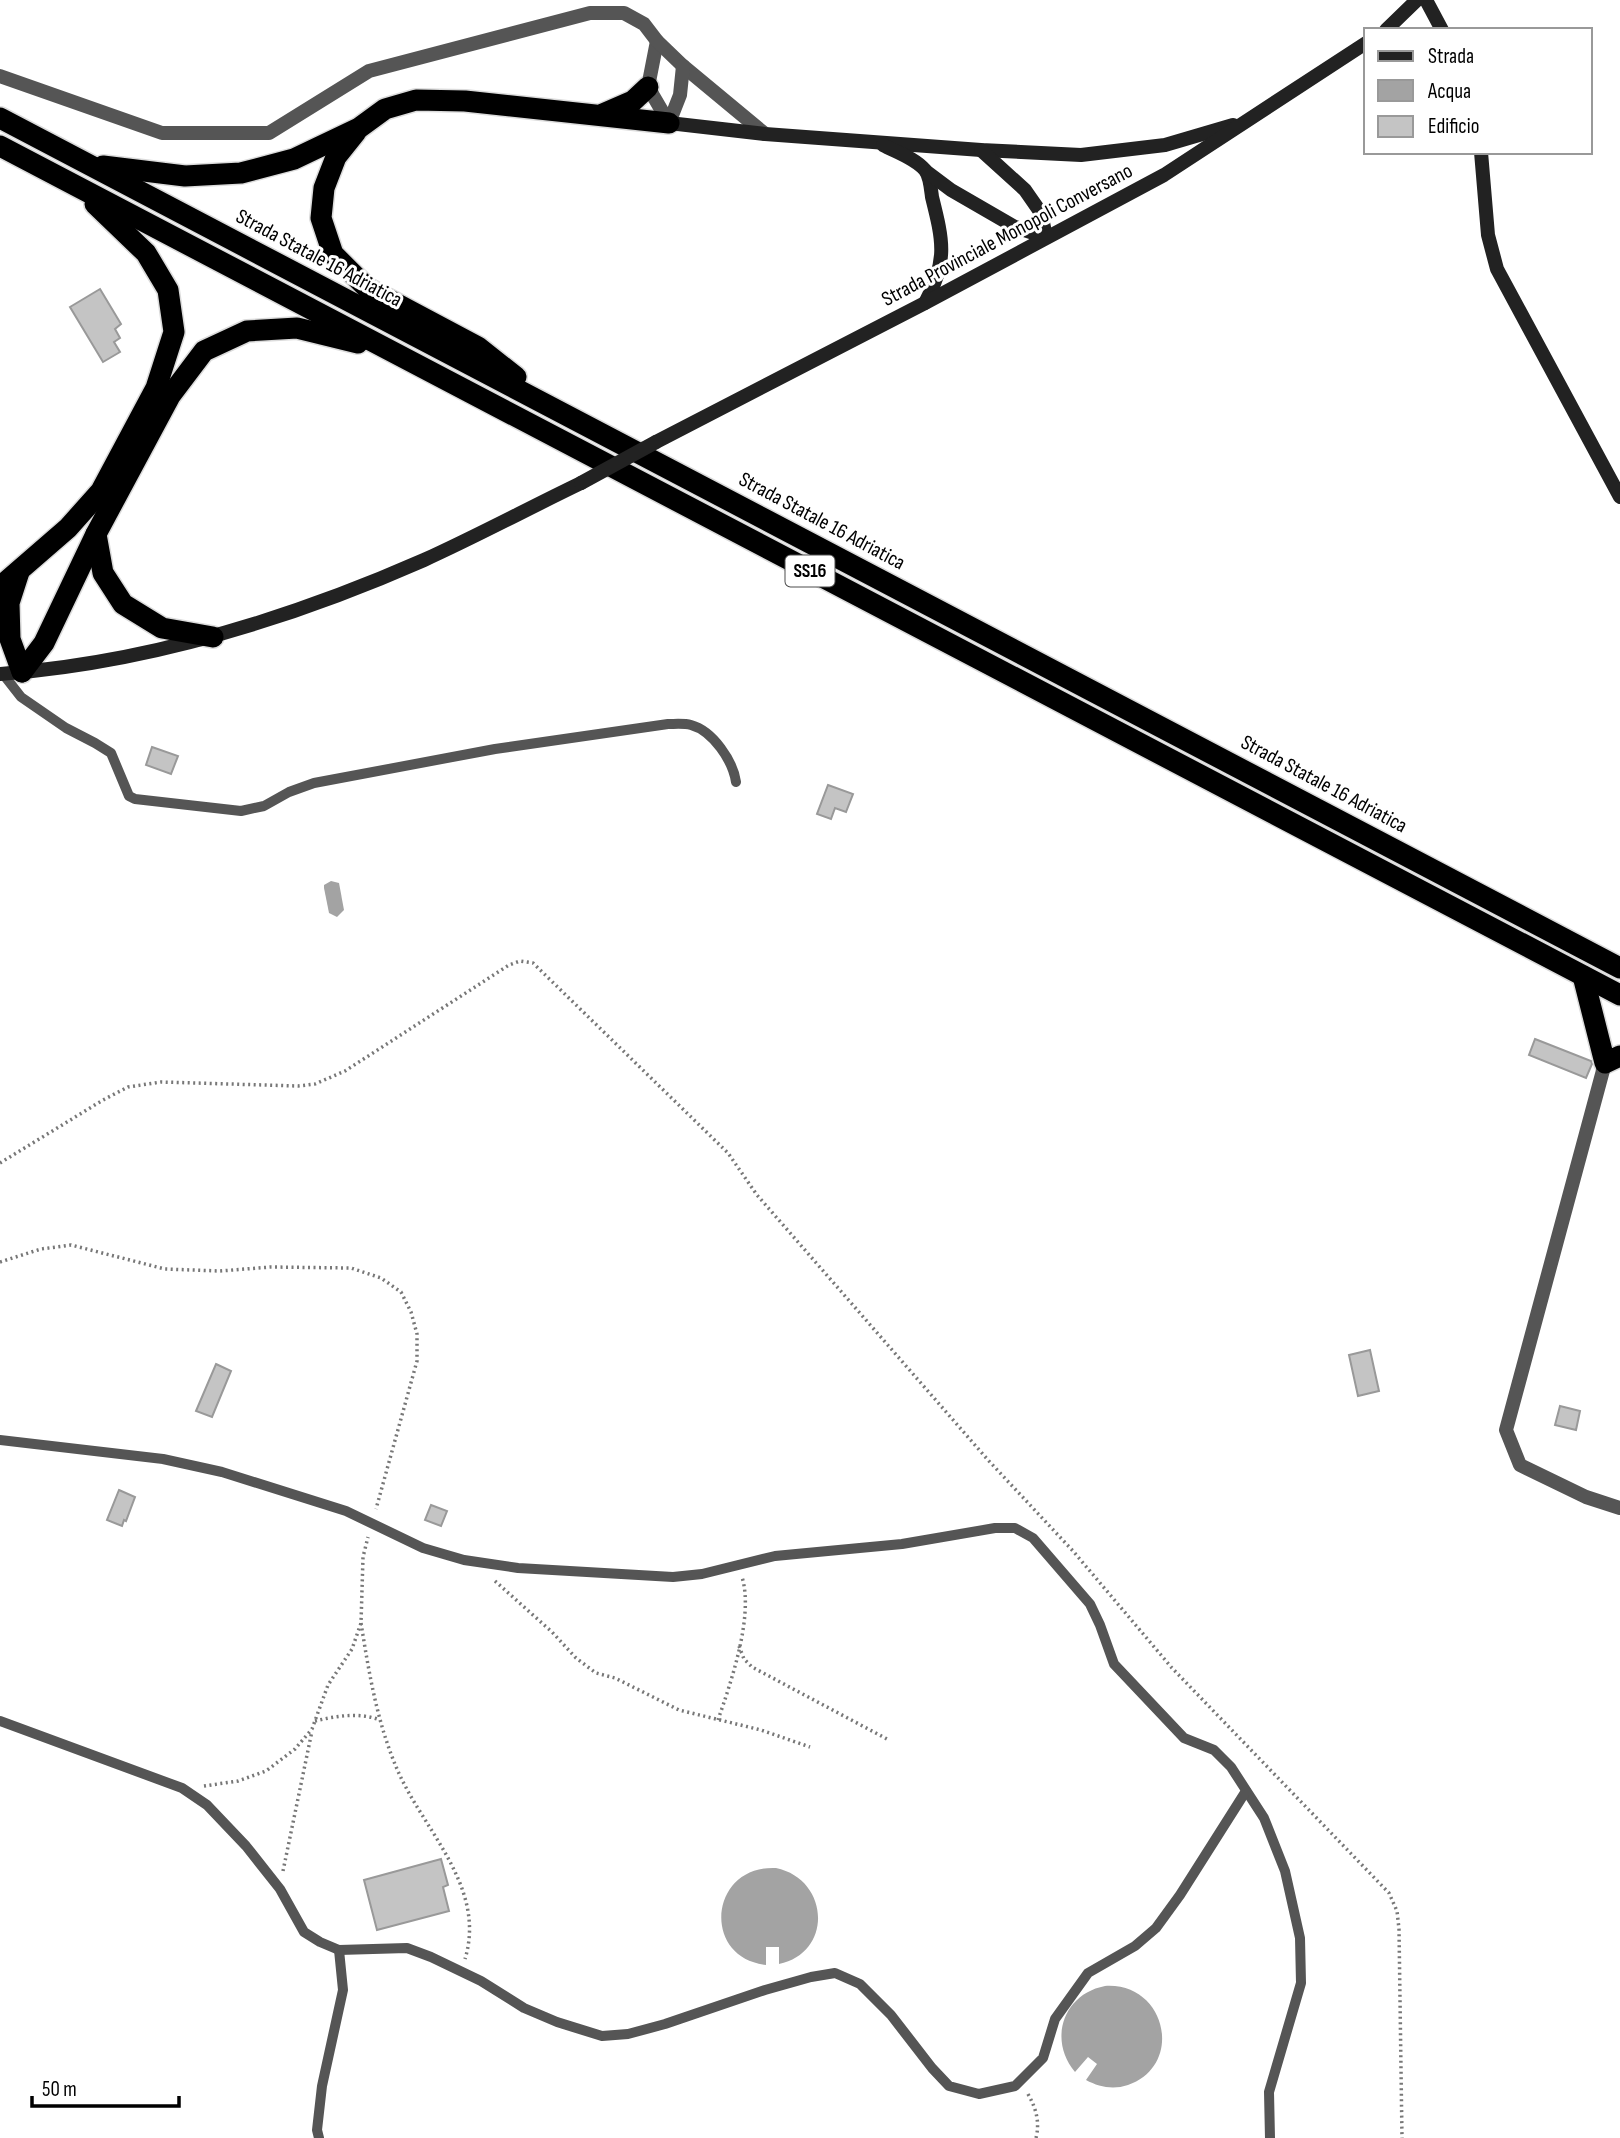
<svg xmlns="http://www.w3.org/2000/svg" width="1620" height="2138" viewBox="0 0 1620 2138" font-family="'Sofia Sans Condensed',sans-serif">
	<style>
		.water { fill: #a3a3a3 }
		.building { fill: #c4c4c4; stroke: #999; stroke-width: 2 }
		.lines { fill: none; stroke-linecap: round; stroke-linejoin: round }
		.highway-casing { stroke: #dbdbdb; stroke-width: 24 }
		.path { stroke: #777; stroke-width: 3.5; stroke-dasharray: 2 3.5; stroke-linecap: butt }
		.lane { stroke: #555; stroke-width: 10 }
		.street { stroke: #555; stroke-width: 14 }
		.secondary { stroke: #222; stroke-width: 14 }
		.highway { stroke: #000; stroke-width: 21 }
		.secondary-bridge { stroke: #222; stroke-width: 14 }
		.labels { text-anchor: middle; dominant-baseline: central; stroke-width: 6; stroke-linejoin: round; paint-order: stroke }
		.shield { fill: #fff; stroke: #4c4c4c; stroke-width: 2 }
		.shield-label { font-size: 19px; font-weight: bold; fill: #000 }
		.street-label { font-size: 21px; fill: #000; stroke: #fff }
	</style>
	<rect width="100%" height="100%" fill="#fff"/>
	<g class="water">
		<polygon points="331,881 339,883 344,910 337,917 329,913 324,888 324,885"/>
		<path d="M776,1868C829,1879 834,1952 779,1964V1947H766V1965C701,1958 709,1865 776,1868Z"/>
		<path d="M1105,1986C1166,1982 1185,2065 1128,2085C1113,2090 1099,2087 1086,2080L1097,2064L1088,2057L1075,2072C1048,2040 1063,1994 1105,1986Z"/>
	</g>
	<g class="building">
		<polygon points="100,289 121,324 115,329 120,338 114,342 120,352 103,362 70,307"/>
		<polygon points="152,747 178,756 171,774 146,765"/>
		<polygon points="828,785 853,794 846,812 835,808 831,819 817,814"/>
		<polygon points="1535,1039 1591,1061 1592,1064 1586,1078 1529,1055"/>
		<polygon points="1370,1350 1379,1391 1358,1396 1349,1355"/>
		<polygon points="216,1364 231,1371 212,1417 196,1411"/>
		<polygon points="1560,1406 1580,1411 1576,1430 1555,1425"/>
		<polygon points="119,1490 135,1497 126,1521 124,1520 122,1526 107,1520"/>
		<polygon points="431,1505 447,1511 441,1526 425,1520"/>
		<polygon points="441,1859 448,1885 443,1887 449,1911 377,1930 364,1880"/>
	</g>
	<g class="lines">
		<g class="highway-casing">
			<g id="highway">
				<polyline points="603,114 633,101 648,87"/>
				<polyline points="0,118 1620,968"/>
				<polyline points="356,132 336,157 324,188 321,218 333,254 367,288 478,347 516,377"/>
				<polyline points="0,146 1620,995"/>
				<polyline points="103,166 185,176 241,173 294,159 359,128 385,109 416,100 465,101 669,123"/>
				<polyline points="19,572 9,603 10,639 22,672"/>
				<polyline points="0,587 68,528 101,491 156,388 174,332 168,290 146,253 95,204"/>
				<polyline points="213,637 162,628 123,604 103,573 96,534 170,396 204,351 247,331 297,328 358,343"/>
				<polyline points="22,672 44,643 96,534"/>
				<polyline points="1583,976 1605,1063 1620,1056"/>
			</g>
		</g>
		<g class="path">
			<polyline points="0,1163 103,1100 128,1087 161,1082 298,1086 315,1084 345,1071 509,965 520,961 533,963 728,1153 757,1195 988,1460 1073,1551 1172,1668 1389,1893 1397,1911 1399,1929 1402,2138"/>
			<polyline points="0,1262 41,1249 71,1245 165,1269 220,1271 271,1267 351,1268 381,1278 401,1292 411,1312 417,1334 417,1361 376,1509"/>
			<polyline points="495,1581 552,1632 576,1658 596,1673 615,1678 679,1710 761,1730 810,1747"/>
			<path d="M361,1623C369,1673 377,1722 397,1769C423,1830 487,1887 465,1959"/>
			<polyline points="739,1646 744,1659 752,1667 887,1739"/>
			<path d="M718,1720C731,1682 754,1616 742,1577"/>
			<path d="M315,1721C336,1716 359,1712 380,1720"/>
			<polyline points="204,1786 238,1781 266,1771 295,1749 312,1729 328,1685 352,1649 361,1623 363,1557 368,1537"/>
			<polyline points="283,1871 312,1731"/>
			<path d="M1028,2094C1036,2108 1040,2122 1036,2138"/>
		</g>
		<g class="lane">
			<path d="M3,674L21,697L66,728L95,743L111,753L129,796L135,799L241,811L264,806L289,792L314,783L495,749L668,724C675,724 684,723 691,725C713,731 733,761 736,782"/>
			<polyline points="0,1440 163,1459 222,1472 346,1511 423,1548 464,1560 518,1568 673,1577 702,1574 775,1556 902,1544 995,1528 1015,1528 1033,1538 1090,1604 1100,1625 1114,1664 1184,1738 1214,1750 1231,1767 1264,1818 1285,1871 1300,1938 1301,1983 1269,2092 1270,2138"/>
			<polyline points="0,1721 182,1788 207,1805 246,1846 280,1889 304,1932 320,1942 339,1950 407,1948 431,1957 481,1981 524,2008 557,2022 602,2036 628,2034 665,2024 765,1990 811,1977 835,1973 860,1984 891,2015 932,2068 949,2086 979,2094 1015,2086 1043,2058 1055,2019 1088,1973 1135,1946 1156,1928 1180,1895 1246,1791"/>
			<polyline points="319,2138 317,2130 322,2086 343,1990 339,1950"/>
		</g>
		<g class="street">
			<polyline points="657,41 648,87 669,123"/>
			<polyline points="0,76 162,133 269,133 369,71 590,13 624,13 644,24 657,41 683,66 765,134"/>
			<polyline points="669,123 680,95 683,66"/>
			<polyline points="1605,1063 1506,1430 1520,1465 1586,1497 1620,1508"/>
		</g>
		<g class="secondary">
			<polyline points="1426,0 1442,30"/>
			<polyline points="1386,30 1417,0"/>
			<polyline points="669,123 765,134 981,150 1081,155 1165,145 1233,125"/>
			<path d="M883,145C896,152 915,158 925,170C930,176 931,189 932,197C943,241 948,261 925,303"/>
			<polyline points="981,150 1025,190 1041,213 1046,237"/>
			<polyline points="1481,152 1488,235 1497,269 1620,497"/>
			<polyline points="927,172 951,190 1015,227 1046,237"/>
			<polyline points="656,442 925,303 1164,175 1366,43"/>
			<path d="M0,674C146,663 290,619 424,560C477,536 529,508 581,483"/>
		</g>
		<use href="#highway" class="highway"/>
		<polyline class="secondary-bridge" points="581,483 656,442"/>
	</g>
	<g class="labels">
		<rect class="shield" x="785.5" y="555.5" width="49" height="31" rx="5"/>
		<g class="shield-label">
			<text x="810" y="571">SS16</text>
		</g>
		<g class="street-label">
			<text transform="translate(1007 235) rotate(-28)">Strada Provinciale Monopoli Conversano</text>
			<text transform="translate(319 258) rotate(28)">Strada Statale 16 Adriatica</text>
			<text transform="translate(822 521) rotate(28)">Strada Statale 16 Adriatica</text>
			<text transform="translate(1324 784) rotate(28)">Strada Statale 16 Adriatica</text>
		</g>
	</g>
	<rect x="1364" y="28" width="228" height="126" fill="#ffffff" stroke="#999999" stroke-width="2"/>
	<rect x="1378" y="51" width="35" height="10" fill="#222222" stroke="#999999" stroke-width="2"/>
	<text x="1428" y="63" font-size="21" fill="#000000">Strada</text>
	<rect x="1378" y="80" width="35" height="21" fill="#a3a3a3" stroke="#999999" stroke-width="2"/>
	<text x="1428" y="98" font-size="21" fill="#000000">Acqua</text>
	<rect x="1378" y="116" width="35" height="21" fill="#c4c4c4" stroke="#999999" stroke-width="2"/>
	<text x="1428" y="133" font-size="21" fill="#000000">Edificio</text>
	<path d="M32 2096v10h147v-10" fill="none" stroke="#000000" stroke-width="3.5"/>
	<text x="42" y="2096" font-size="21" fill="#000000" stroke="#ffffff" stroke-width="5" paint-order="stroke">50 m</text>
</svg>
